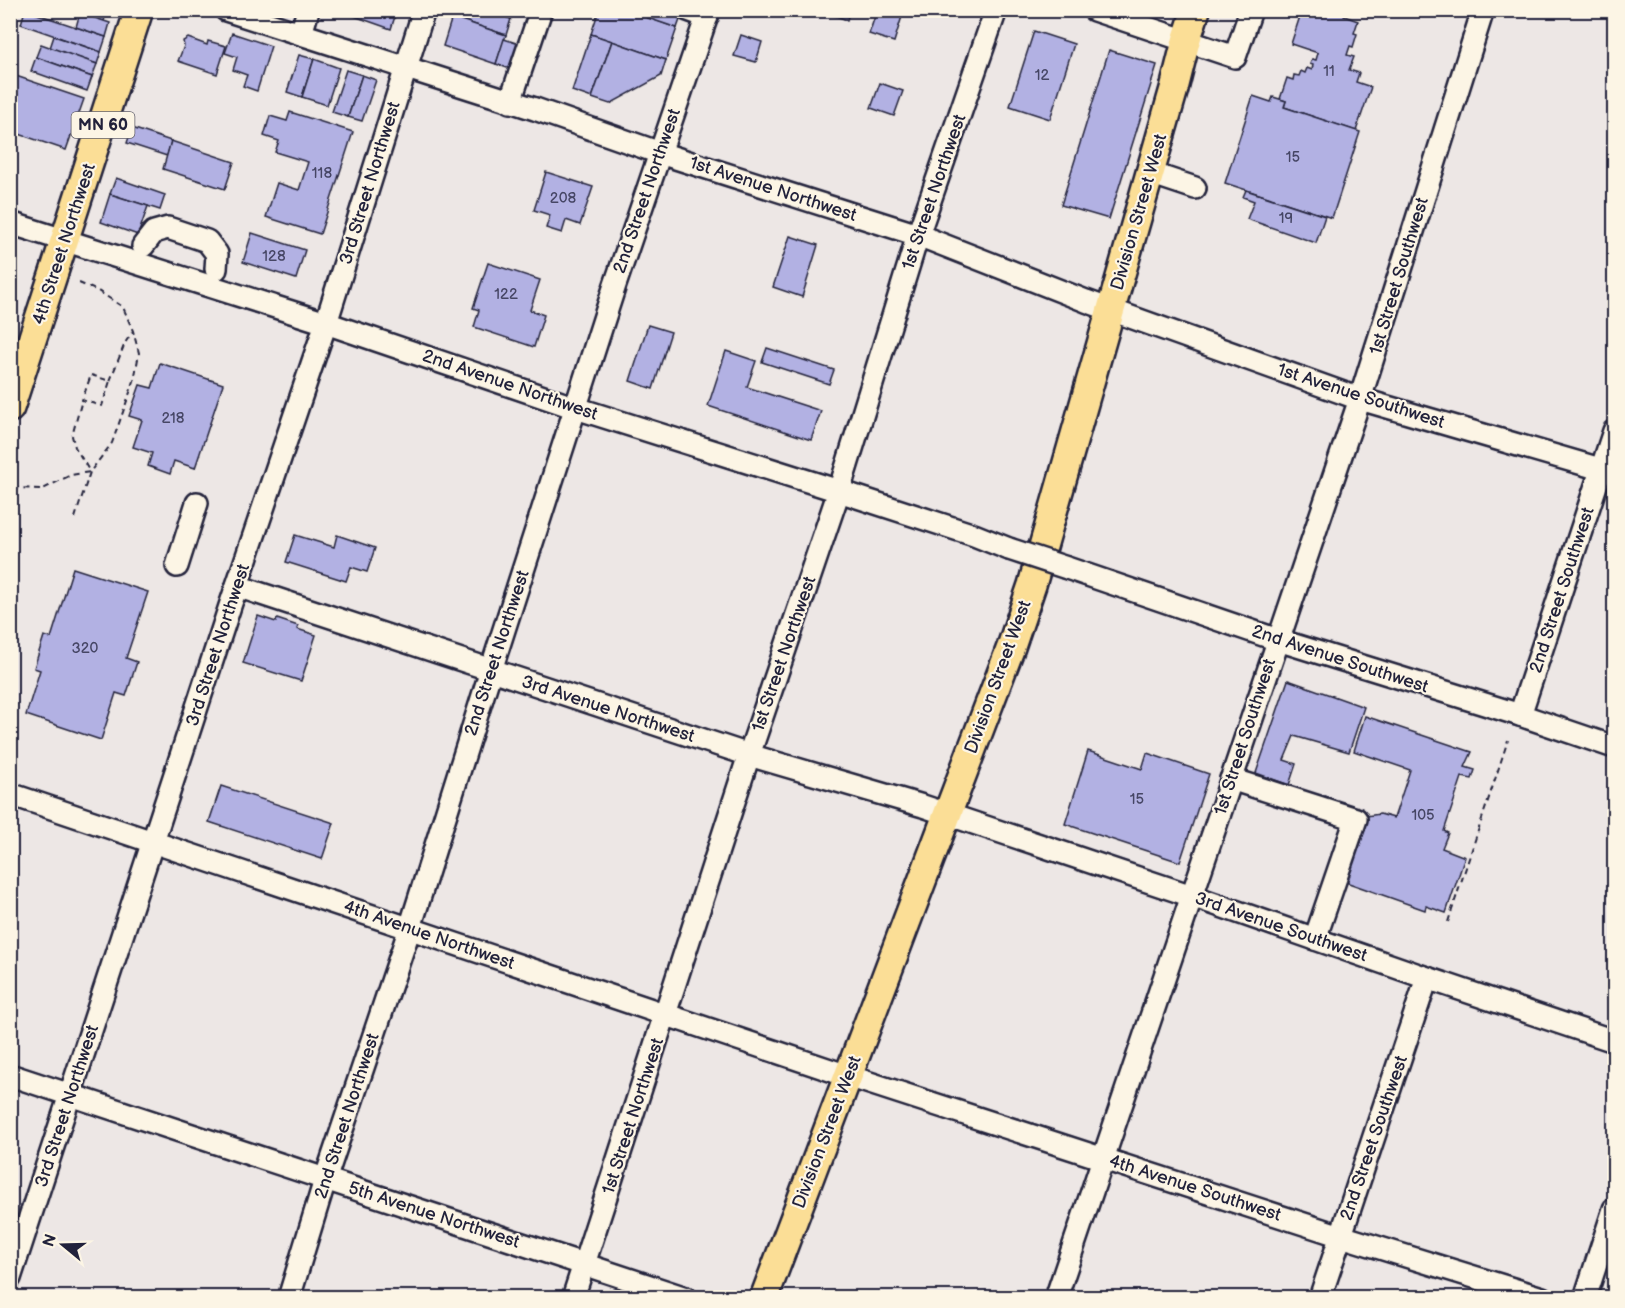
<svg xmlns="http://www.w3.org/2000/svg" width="1625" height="1308" viewBox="0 0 1625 1308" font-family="'Balsamiq Sans',sans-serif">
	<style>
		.building { fill: #b2b1e3; stroke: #22223b; stroke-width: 1.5 }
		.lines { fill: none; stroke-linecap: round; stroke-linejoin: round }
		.minor-casing { stroke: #22223b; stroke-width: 26 }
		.major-casing { stroke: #22223b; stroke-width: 32 }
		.path { stroke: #22223b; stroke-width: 2; stroke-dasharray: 6 4.5; stroke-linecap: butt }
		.minor { stroke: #fcf5e5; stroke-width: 21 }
		.major { stroke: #fbde96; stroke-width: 27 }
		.minor-bridge-casing { stroke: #22223b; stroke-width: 26; stroke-linecap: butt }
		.minor-bridge { stroke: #fcf5e5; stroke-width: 21 }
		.labels { text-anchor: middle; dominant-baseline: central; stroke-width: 4.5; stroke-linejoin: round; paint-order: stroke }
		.number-label { font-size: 15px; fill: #464665 }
		.shield { fill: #fcf5e5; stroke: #63616e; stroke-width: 1.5 }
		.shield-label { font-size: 16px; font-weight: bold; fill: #22223b }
		.street-label { font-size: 18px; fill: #22223b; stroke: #fcf5e5 }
	</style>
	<rect width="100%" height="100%" fill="#ede7e5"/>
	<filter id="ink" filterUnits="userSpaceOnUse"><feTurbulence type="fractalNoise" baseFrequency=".0167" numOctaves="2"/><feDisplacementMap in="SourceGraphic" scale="12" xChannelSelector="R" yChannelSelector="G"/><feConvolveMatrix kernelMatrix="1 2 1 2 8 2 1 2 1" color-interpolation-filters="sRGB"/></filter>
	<g filter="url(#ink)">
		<g class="building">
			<polygon points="25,10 106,37 101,52 21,24"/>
			<polygon points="98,10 107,10 104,21 95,18"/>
			<polygon points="337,10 397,10 391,29"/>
			<polygon points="455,10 487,10 511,19 506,35 452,17"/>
			<polygon points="487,10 514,10 511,19"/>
			<polygon points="599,10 627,10 677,28 666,60 591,34"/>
			<polygon points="637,10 671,10 682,14 677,28 636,14"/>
			<polygon points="834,10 850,10 847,20 833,15"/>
			<polygon points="877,10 904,10 894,42 869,34"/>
			<polygon points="1302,10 1346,10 1344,16 1358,21 1354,33 1357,34 1353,47 1350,46 1347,55 1354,57 1349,70 1359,73 1356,82 1371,87 1356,131 1284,107 1286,101 1280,99 1287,78 1293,80 1294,75 1299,76 1301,71 1305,73 1307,68 1312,70 1313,65 1310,64 1312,59 1316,60 1318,53 1291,44"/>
			<polygon points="80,13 110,23 106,37 76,27"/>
			<polygon points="452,17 506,35 496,64 443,46"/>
			<polygon points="1034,31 1074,44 1050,119 1010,106"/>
			<polygon points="232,33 271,46 257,91 243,86 247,75 233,70 237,57 225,53"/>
			<polygon points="591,34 612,41 592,98 572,91"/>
			<polygon points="741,35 762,42 756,62 734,56"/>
			<polygon points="54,36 101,52 97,64 50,48"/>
			<polygon points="188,38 207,45 208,41 226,46 217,74 178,61 184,46 183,41"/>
			<polygon points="504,39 522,45 513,70 496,64"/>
			<polygon points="612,41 666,60 661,76 610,104 592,98"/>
			<polygon points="41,44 97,64 92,77 36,57"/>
			<polygon points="1109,50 1157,65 1109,219 1061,205"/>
			<polygon points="299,55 314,59 302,97 287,92"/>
			<polygon points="36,57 92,77 87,91 31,71"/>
			<polygon points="314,59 339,68 327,105 302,97"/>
			<polygon points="346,70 362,75 348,117 332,112"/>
			<polygon points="10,74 84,99 66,150 10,131"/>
			<polygon points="362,75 376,80 362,121 348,117"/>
			<polygon points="880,83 903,91 894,116 871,108"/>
			<polygon points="1253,96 1271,102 1273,97 1286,101 1284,107 1360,132 1332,218 1225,183"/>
			<polygon points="290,112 353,132 320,234 266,217 277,183 299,190 308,162 275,152 279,141 264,136 270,116 287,121"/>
			<polygon points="132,128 171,141 167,156 127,143"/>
			<polygon points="171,141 234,162 225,189 163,169"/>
			<polygon points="546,172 593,187 580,225 566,220 562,233 546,228 550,215 534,210"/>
			<polygon points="116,178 165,195 160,210 110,194"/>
			<polygon points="1246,190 1325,216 1316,243 1247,219 1254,201 1243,197"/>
			<polygon points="110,194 148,206 138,235 101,222"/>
			<polygon points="252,233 305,250 296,279 243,262"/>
			<polygon points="790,236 818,245 802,297 773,287"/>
			<polygon points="488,263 540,280 530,310 544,315 534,347 474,327 479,310 473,308"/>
			<polygon points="648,325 671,332 653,389 630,381"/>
			<polygon points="767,348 834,370 829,384 762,362"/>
			<polygon points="726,351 756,361 747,387 821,411 811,440 708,406"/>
			<polygon points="160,363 223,384 195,468 174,461 170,474 148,466 152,453 133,447 142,420 129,416 140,385 152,388"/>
			<polygon points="295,535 334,547 337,535 375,548 367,572 351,567 346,581 286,562"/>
			<polygon points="73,568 148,592 126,658 137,662 126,696 116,693 101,740 26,715 40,670 34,668 44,636 51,638"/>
			<polygon points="258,616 276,622 277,619 298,626 297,629 316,635 301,681 243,663"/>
			<polygon points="1288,680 1364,707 1349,752 1294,736 1284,760 1296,764 1289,785 1256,773"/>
			<polygon points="1365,716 1472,752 1465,767 1475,770 1472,779 1462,777 1444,831 1448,833 1442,848 1465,857 1446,913 1426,906 1425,910 1343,881 1366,816 1380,814 1394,818 1410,770 1354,751"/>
			<polygon points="1088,751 1142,769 1147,753 1209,774 1180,862 1065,824"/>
			<polygon points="221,786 334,823 322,859 209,822"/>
		</g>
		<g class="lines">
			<g class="minor-casing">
				<g id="minor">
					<polyline points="226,10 535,109 660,153 918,235 1086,301 1360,399 1614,473"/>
					<polyline points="688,10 707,17"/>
					<polyline points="1094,10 1235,57 1251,10"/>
					<polyline points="301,34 308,10"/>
					<polyline points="510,102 541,10"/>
					<polyline points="1150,173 1195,188"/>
					<polyline points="10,223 326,323 576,408 839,491 974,535 1009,549"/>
					<polyline points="143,246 154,232 168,228 207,241 217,254 216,269"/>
					<polyline points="177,566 197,503"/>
					<polyline points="1067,568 1278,640 1520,715 1614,747"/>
					<polyline points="237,586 749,755 923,806 1192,896 1427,978 1614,1041"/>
					<polyline points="1520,715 1614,431"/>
					<polyline points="1231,779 1356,819 1315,939"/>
					<polyline points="10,794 848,1076 1341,1236 1542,1298"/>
					<polyline points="10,1075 686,1298"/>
					<polyline points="10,1278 230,606 326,323 424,10"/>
					<polyline points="289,1298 325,1180 410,928 491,670 615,285 709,10"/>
					<polyline points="573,1298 749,755 839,491 918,235 996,10"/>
					<polyline points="1056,1298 1360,399 1483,10"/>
					<polyline points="1320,1298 1427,978"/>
					<polyline points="1585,1298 1614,1209"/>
				</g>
			</g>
			<g class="major-casing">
				<g id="major">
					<polyline points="10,408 139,10"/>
					<polyline points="764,1298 947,815 1011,647 1032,585 1174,89 1186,41 1196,10"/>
				</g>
			</g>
			<g class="path">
				<polygon points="91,375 110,381 102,406 82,400"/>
				<polyline points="110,381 125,343 133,331"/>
				<polyline points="13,488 43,489 71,475 90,472 112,443 134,381 139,353 133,331 123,307 98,291 79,283"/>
				<polyline points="75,518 90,472 75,447 72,436 82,400"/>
				<polyline points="1448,922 1508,740"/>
			</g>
			<use href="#minor" class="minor"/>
			<use href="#major" class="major"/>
			<g class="minor-bridge-casing">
				<polyline id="minor-bridge" points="1009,549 1067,568"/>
			</g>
			<use href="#minor-bridge" class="minor-bridge"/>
		</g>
	</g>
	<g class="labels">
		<g class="number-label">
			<text x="1329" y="71">11</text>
			<text x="1042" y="75">12</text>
			<text x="1293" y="157">15</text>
			<text x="322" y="173">118</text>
			<text x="563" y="198">208</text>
			<text x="1286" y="218">19</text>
			<text x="274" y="256">128</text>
			<text x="506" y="294">122</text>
			<text x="173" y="418">218</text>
			<text x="85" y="648">320</text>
			<text x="1137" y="799">15</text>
			<text x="1423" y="815">105</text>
		</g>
		<rect class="shield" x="71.5" y="112" width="63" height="26" rx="4.5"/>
		<g class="shield-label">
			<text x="103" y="125">MN 60</text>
		</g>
		<g class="street-label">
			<text transform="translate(370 183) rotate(-73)">3rd Street Northwest</text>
			<text transform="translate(773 189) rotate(18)">1st Avenue Northwest</text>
			<text transform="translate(647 191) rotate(-71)">2nd Street Northwest</text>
			<text transform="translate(934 192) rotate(-71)">1st Street Northwest</text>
			<text transform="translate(1139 212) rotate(-74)">Division Street West</text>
			<text transform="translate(64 244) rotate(-72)">4th Street Northwest</text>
			<text transform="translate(1399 276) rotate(-73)">1st Street Southwest</text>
			<text transform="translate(510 385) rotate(19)">2nd Avenue Northwest</text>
			<text transform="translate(1361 396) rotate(18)">1st Avenue Southwest</text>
			<text transform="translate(1562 590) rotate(-72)">2nd Street Southwest</text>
			<text transform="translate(218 645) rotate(-72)">3rd Street Northwest</text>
			<text transform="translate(497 653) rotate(-72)">2nd Street Northwest</text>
			<text transform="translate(784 654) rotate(-71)">1st Street Northwest</text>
			<text transform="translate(1340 659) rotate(18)">2nd Avenue Southwest</text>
			<text transform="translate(998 677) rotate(-70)">Division Street West</text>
			<text transform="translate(608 709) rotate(18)">3rd Avenue Northwest</text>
			<text transform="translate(1245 737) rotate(-72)">1st Street Southwest</text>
			<text transform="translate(1281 927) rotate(19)">3rd Avenue Southwest</text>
			<text transform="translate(429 935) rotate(19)">4th Avenue Northwest</text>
			<text transform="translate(67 1106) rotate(-72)">3rd Street Northwest</text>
			<text transform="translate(347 1116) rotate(-72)">2nd Street Northwest</text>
			<text transform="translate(633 1116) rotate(-72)">1st Street Northwest</text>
			<text transform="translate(827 1132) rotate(-69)">Division Street West</text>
			<text transform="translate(1374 1138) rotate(-71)">2nd Street Southwest</text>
			<text transform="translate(1195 1188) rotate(18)">4th Avenue Southwest</text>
			<text transform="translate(434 1215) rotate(18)">5th Avenue Northwest</text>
		</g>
	</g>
	<rect width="1625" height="1308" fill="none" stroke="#fcf5e5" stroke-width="36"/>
	<rect x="18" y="18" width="1589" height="1272" fill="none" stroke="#22223b" stroke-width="2" filter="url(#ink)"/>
	<g transform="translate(63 1245) rotate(289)" stroke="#fcf5e5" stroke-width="4.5" paint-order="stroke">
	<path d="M0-4.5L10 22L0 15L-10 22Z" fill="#22223b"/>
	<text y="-9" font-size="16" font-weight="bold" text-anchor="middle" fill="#22223b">N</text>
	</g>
</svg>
